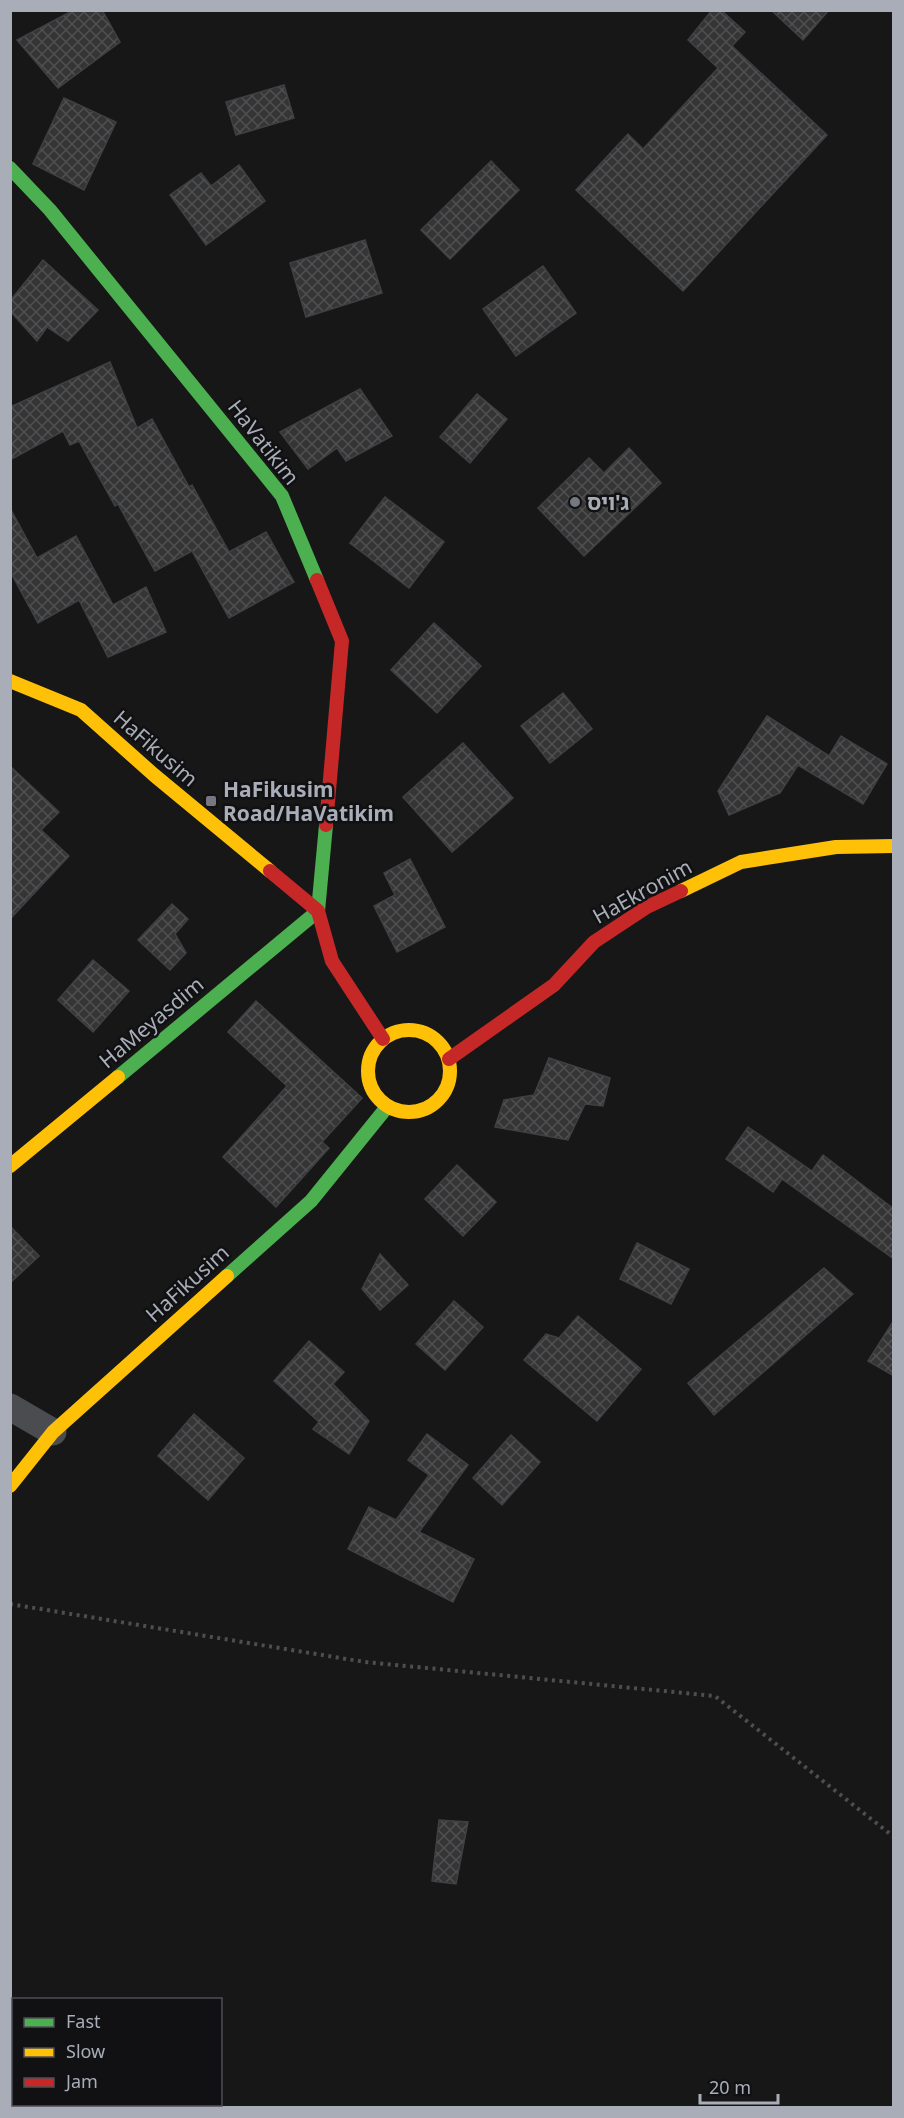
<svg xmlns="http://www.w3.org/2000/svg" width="904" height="2118" viewBox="0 0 904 2118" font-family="'Noto Sans','Noto Sans Hebrew',sans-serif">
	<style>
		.building { fill: url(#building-cross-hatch); stroke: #3f4043; stroke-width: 1.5 }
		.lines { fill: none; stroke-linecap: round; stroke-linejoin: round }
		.path { stroke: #4d4e52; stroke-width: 4; stroke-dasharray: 3 4.5; stroke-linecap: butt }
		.street { stroke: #4b4c50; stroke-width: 27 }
		.fast { stroke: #4caf50; stroke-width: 14 }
		.slow { stroke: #ffc107; stroke-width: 14 }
		.jam { stroke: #c62828; stroke-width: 14 }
		.poi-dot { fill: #757880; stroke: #111113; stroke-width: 2 }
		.labels { text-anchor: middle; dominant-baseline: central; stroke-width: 5; stroke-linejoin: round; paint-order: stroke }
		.street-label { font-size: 21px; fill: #a8adb8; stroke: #111113 }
		.poi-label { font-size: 21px; font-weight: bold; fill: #a8adb8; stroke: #111113; text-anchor: start }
	</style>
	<defs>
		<pattern id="building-cross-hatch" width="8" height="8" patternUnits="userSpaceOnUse" patternTransform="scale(1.5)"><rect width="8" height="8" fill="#353536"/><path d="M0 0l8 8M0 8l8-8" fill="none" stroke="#4f5051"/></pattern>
	</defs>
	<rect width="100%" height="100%" fill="#171717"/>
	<g class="building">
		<polygon points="74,10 102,10 120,42 58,88 17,40"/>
		<polygon points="712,10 721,10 745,32 732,46 827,135 683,291 576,190 628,134 643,149 718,68 688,40"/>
		<polygon points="771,10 829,10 803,40"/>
		<polygon points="284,85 294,118 236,135 226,102"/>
		<polygon points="64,98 116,122 84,190 33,164"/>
		<polygon points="491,161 519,190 450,259 421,230"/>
		<polygon points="239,165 265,201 206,245 170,195 201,173 211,186"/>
		<polygon points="365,240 382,293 306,317 290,263"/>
		<polygon points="43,260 98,310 68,341 47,327 37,341 10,311 10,301"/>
		<polygon points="543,266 576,313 516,356 483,309"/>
		<polygon points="110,362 137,428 152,419 189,487 192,485 229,552 266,532 294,582 229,618 192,551 155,571 118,504 115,506 79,441 70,445 63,431 10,460 10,407"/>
		<polygon points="360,389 392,436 346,461 337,448 308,469 280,432"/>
		<polygon points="477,394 507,419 470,463 440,437"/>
		<polygon points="629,448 661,483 584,556 538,508 589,458 604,473"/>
		<polygon points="385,497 444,542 409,588 350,543"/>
		<polygon points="10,508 37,558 76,536 113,605 146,587 166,632 108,657 79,600 38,623 10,571"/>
		<polygon points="434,623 481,666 437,713 391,670"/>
		<polygon points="563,693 592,729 550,763 521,726"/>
		<polygon points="767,716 829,756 841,736 887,764 863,804 798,765 780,793 729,815 718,791"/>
		<polygon points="463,743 513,798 452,852 403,797"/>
		<polygon points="10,766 59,812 41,830 69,856 10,919"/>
		<polygon points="410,859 445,927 397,952 374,906 395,895 384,873"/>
		<polygon points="172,904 188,919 175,934 186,953 170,970 138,940"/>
		<polygon points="93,960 129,991 93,1032 58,1000"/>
		<polygon points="256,1001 362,1098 322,1142 329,1148 276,1207 223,1157 287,1086 228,1032"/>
		<polygon points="549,1058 610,1078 603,1106 585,1104 568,1140 495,1127 504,1100 534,1095"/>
		<polygon points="748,1127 812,1171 823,1155 894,1209 894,1259 782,1179 773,1192 726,1159"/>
		<polygon points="457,1165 496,1202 463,1236 425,1199"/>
		<polygon points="10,1226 39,1256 10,1283"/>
		<polygon points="637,1243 689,1269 671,1304 620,1279"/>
		<polygon points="380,1254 408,1285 380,1310 362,1289"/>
		<polygon points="824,1268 853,1294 714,1415 688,1383"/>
		<polygon points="454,1301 483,1327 445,1370 416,1344"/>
		<polygon points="578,1316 641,1369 597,1421 524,1360 546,1334 559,1338"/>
		<polygon points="894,1320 894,1376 868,1361"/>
		<polygon points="309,1341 344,1372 333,1384 369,1421 349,1454 313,1429 319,1422 274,1381"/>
		<polygon points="194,1414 244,1458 208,1500 158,1456"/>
		<polygon points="427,1434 468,1465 419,1532 474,1559 453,1602 348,1549 369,1507 396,1520 429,1475 408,1460"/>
		<polygon points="511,1435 540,1462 502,1505 473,1478"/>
		<polygon points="439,1820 468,1822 456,1884 432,1881"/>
	</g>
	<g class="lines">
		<polyline class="path" points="10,1604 365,1662 715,1696 894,1837"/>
		<polyline class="street" points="10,1407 53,1432"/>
		<g class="fast">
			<polyline points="10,168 50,210 282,496 317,580"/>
			<polyline points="118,1077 318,911 326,825"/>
			<polyline points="227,1276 311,1201 387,1107"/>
			<polyline points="10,2050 14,2061"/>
			<polyline points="25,2104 25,2108"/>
		</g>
		<g class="slow">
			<polyline points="10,681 81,710 154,775 270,871"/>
			<polyline points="681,891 741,862 836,847 894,846"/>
			<circle cx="409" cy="1071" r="41"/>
			<polyline points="10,1166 118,1077"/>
			<polyline points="10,1486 53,1432 227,1276"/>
		</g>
		<g class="jam">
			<polyline points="317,580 342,641 326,825"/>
			<polyline points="270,871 318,911 332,961 383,1039"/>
			<polyline points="449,1059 554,985 594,942 647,907 681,891"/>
		</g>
	</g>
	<g class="poi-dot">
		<circle cx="575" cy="502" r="6"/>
		<rect x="205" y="795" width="12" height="12" rx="3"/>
	</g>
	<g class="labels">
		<g class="street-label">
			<text transform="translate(264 442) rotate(52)">HaVatikim</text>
			<text transform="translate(156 748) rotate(41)">HaFikusim</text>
			<text transform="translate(642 891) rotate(-29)">HaEkronim</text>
			<text transform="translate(151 1022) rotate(-40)">HaMeyasdim</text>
			<text transform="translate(187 1283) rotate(-42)">HaFikusim</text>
		</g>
		<g class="poi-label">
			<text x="587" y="502">ג'ויס</text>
			<text x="223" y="789">HaFikusim<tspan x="223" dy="24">Road/HaVatikim</tspan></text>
		</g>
	</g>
	<rect width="904" height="2118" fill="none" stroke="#a8adb8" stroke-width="24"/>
	<rect x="12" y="1998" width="210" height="108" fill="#111113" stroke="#4d4f55" stroke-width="1.5"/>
	<rect x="24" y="2018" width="30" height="9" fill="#4caf50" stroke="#4d4f55" stroke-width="1.5"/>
	<text x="66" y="2028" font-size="18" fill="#a8adb8">Fast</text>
	<rect x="24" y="2048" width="30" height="9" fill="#ffc107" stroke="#4d4f55" stroke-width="1.5"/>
	<text x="66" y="2058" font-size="18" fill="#a8adb8">Slow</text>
	<rect x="24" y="2078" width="30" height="9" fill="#c62828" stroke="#4d4f55" stroke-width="1.5"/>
	<text x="66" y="2088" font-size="18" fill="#a8adb8">Jam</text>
	<path d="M700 2094v9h78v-9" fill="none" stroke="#a8adb8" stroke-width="3"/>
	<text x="709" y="2094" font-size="18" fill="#a8adb8" stroke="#111113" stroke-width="4.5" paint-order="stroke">20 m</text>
</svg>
